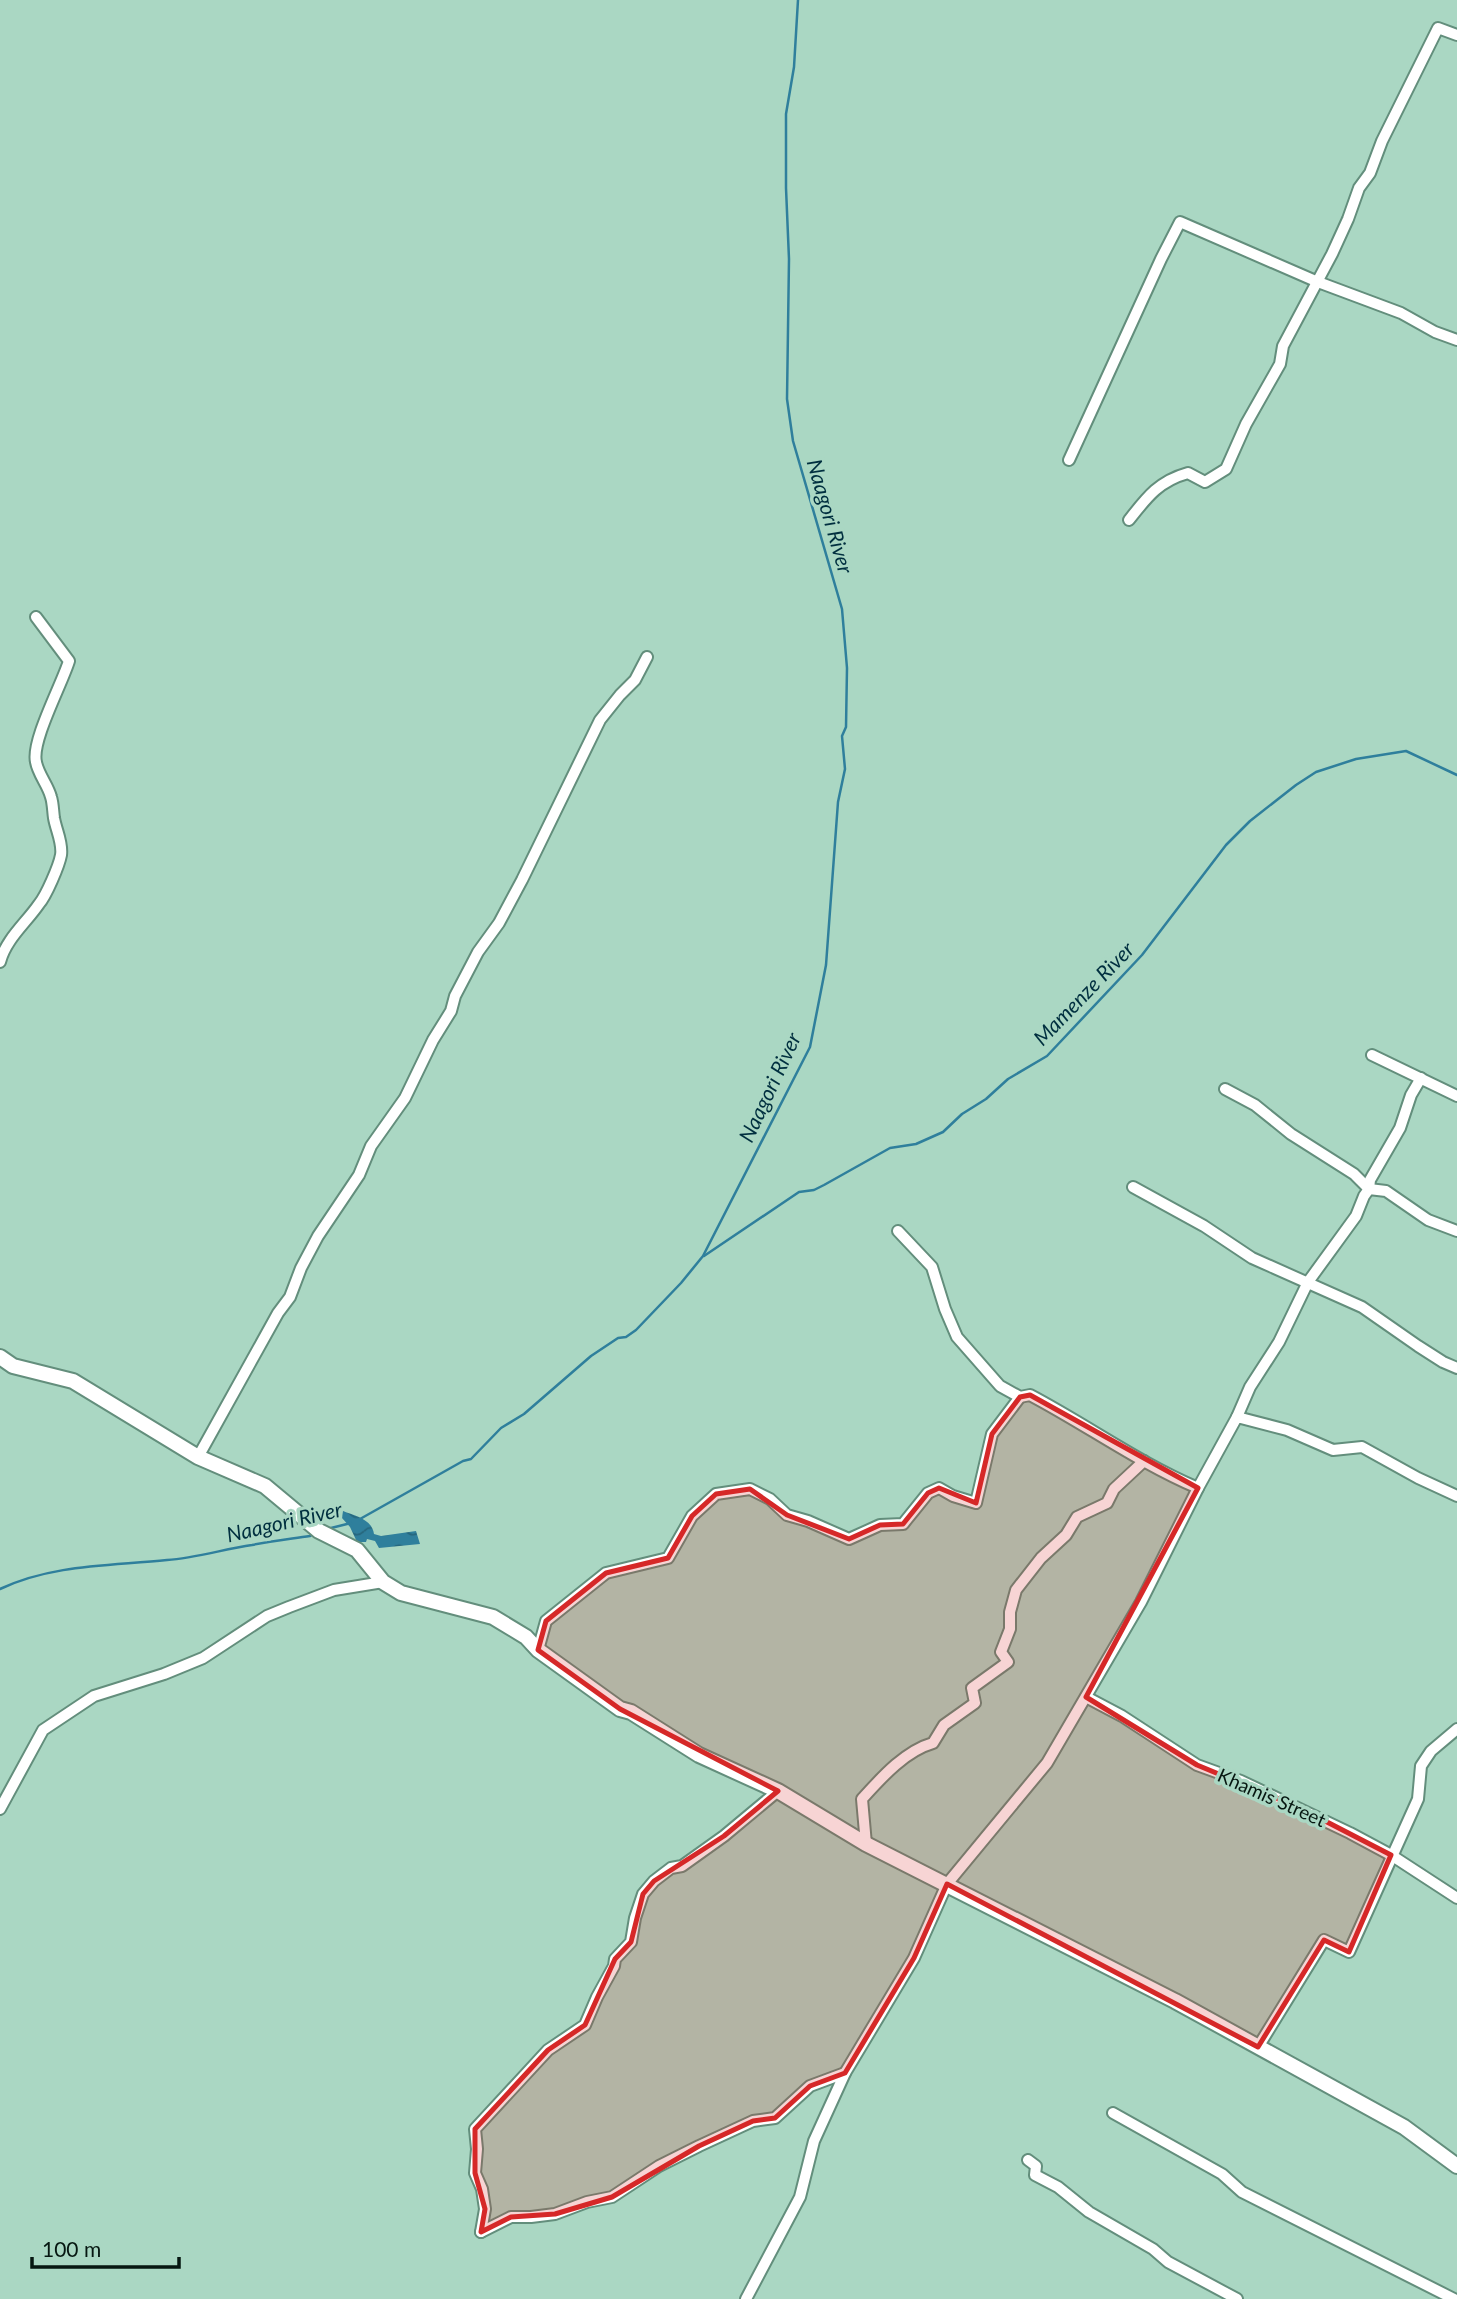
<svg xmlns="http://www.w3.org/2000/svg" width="1457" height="2299" viewBox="0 0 1457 2299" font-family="Lato,sans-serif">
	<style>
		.water { fill: url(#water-waves) }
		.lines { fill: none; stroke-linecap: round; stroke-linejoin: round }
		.stream { stroke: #2f7f9c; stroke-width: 2.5 }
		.minor-casing { stroke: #638e7c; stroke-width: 14 }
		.tertiary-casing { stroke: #638e7c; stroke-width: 18 }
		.minor { stroke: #fff; stroke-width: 10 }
		.tertiary { stroke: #fff; stroke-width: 14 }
		.marked { fill: #d62828; fill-opacity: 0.2; stroke: #d62828; stroke-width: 5; stroke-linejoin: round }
		.labels { text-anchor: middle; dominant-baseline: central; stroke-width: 7; stroke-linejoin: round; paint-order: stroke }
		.street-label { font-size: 19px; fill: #061711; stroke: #aad7c3 }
		.water-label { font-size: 21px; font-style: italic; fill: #002f3f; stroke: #aad7c3 }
	</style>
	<defs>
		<pattern id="water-waves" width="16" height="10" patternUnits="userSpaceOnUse" patternTransform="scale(1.75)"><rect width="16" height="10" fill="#2f7f9c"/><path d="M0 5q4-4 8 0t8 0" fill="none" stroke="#26677e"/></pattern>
	</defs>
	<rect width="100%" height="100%" fill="#aad7c3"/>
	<path class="water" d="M343,1511C355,1516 372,1519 374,1534L381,1536L416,1531L420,1544L379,1548L375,1541L367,1539L366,1542H357L350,1527L342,1518Z"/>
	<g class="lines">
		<g class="stream">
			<polyline points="704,1256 799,1192 814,1190 824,1185 890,1148 916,1144 943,1132 962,1114 986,1099 1008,1079 1047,1056 1142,955 1226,845 1250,821 1296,785 1316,772 1356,759 1406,751 1457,775"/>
			<polyline points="360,1519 463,1461 471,1459 501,1428 524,1414 591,1356 618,1338 626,1337 636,1330 681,1283 703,1256 810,1047 826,965 838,802 845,769 842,736 846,727 847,668 842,609 793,441 787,399 789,259 786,188 786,114 794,67 798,0"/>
			<polyline points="327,1529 351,1523"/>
			<path d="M0,1589C53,1564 111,1566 167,1560C196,1558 224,1549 252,1545C271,1541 290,1539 310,1536L314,1533"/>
		</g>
		<g class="minor-casing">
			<g id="minor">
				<polyline points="1069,460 1161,259 1180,222 1318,282 1401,313 1435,332 1457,340"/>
				<path d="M1129,520C1147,497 1159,481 1188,473L1205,482L1226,469L1246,424L1280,364L1283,346L1332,254L1348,219L1359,188L1370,173L1382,141L1438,28L1457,35"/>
				<path d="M0,962C6,939 26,923 39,904C46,896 59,866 61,855C63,843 56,830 54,818C53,811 53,803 51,797C48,785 38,774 36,762C31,741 62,684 69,661L36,617"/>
				<polyline points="1372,1055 1457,1096"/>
				<polyline points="1225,1089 1255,1105 1291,1134 1354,1174 1369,1189 1386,1191 1428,1220 1457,1231"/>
				<polyline points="1133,1187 1204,1226 1252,1258 1362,1307 1418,1346 1443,1362 1457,1368"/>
				<path d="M898,1231L932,1267L945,1309L957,1337L1000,1386L1020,1397L1030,1395C1087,1425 1139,1463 1198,1488"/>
				<polyline points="1237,1417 1250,1387 1279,1342 1308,1282 1356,1216 1364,1196 1369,1189 1370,1180 1400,1128 1411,1095 1421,1078"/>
				<polyline points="198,1457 278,1313 290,1297 301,1268 318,1236 359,1175 371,1146 405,1098 433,1040 451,1011 455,996 478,952 499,923 522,880 600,720 620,695 635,680 647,657"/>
				<polyline points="538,1650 546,1621 606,1573 668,1558 692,1516 716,1494 750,1489 770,1499 787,1515 808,1521 849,1539 880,1525 903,1524 928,1493 939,1488 953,1496 976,1503 992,1434 1020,1397"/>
				<polyline points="1086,1697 1122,1716 1197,1765 1241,1781 1350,1833 1391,1855 1457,1898"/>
				<polyline points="0,1809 43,1730 94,1696 164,1674 203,1658 267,1616 289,1607 334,1590 383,1582"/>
				<path d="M866,1844L862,1799C882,1777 905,1751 933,1743L944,1725L975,1703L972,1688L1008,1662L1001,1652L1010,1629V1612L1016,1590L1041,1558L1066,1535L1077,1517L1107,1503L1114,1489L1144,1461"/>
				<polyline points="1258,2047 1324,1940 1349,1952 1418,1799 1421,1766 1431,1751 1457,1729"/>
				<polyline points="1113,2113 1222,2174 1242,2192 1454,2299"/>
				<polyline points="1028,2160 1036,2166 1035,2175 1058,2187 1089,2212 1153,2249 1168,2262 1237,2299"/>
				<polyline points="481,2232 485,2209 482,2189 475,2173 477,2149 475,2129 548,2050 585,2025 597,1997 614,1966 615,1959 631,1942 635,1918 643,1894 654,1881 671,1868 682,1866 724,1836 778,1791"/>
				<polyline points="481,2232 511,2217 531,2217 555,2214 587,2202 612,2197 659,2166 699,2146 753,2121 775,2118 810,2086 845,2073"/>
				<polyline points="746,2299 800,2197 814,2141 845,2073 914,1958 947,1884 1047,1763 1141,1602 1198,1488 1237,1417 1287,1430 1333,1450 1362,1447 1418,1478 1457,1496"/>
			</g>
		</g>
		<g class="tertiary-casing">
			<polyline id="tertiary" points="0,1357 13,1366 73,1381 198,1457 265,1486 319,1531 357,1550 383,1582 401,1593 493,1617 526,1637 538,1650 620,1709 631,1712 699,1755 778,1791 866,1844 1175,2001 1404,2127 1457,2166"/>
		</g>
		<use href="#minor" class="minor"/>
		<use href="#tertiary" class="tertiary"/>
	</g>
	<path class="marked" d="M1030,1395L1198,1488L1086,1697L1197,1765L1296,1806L1391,1855L1349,1952L1324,1940L1258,2047L947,1884L914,1958L845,2073L810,2086L775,2118L753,2121L699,2146L612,2197L555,2214L511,2217L481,2232L485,2209L475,2173V2129L548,2050L585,2025L615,1959L631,1942L643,1894L654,1881L724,1836L778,1791L620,1709L538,1650L546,1621L606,1573L668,1558L692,1516L716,1494L750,1489L787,1515L849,1539L880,1525L903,1524L928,1493L939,1488L976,1503L992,1434L1020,1397Z"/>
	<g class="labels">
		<g class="street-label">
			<text transform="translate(1272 1797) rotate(24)">Khamis Street</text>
		</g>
		<g class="water-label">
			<text transform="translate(831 516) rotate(74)">Naagori River</text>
			<text transform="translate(1083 993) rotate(-46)">Mamenze River</text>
			<text transform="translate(769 1087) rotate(-65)">Naagori River</text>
			<text transform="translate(284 1521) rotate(-13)">Naagori River</text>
		</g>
	</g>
	<path d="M32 2257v10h147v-10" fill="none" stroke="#061711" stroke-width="3.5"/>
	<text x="42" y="2257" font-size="21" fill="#061711" stroke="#aad7c3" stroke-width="5" paint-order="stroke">100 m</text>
</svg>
